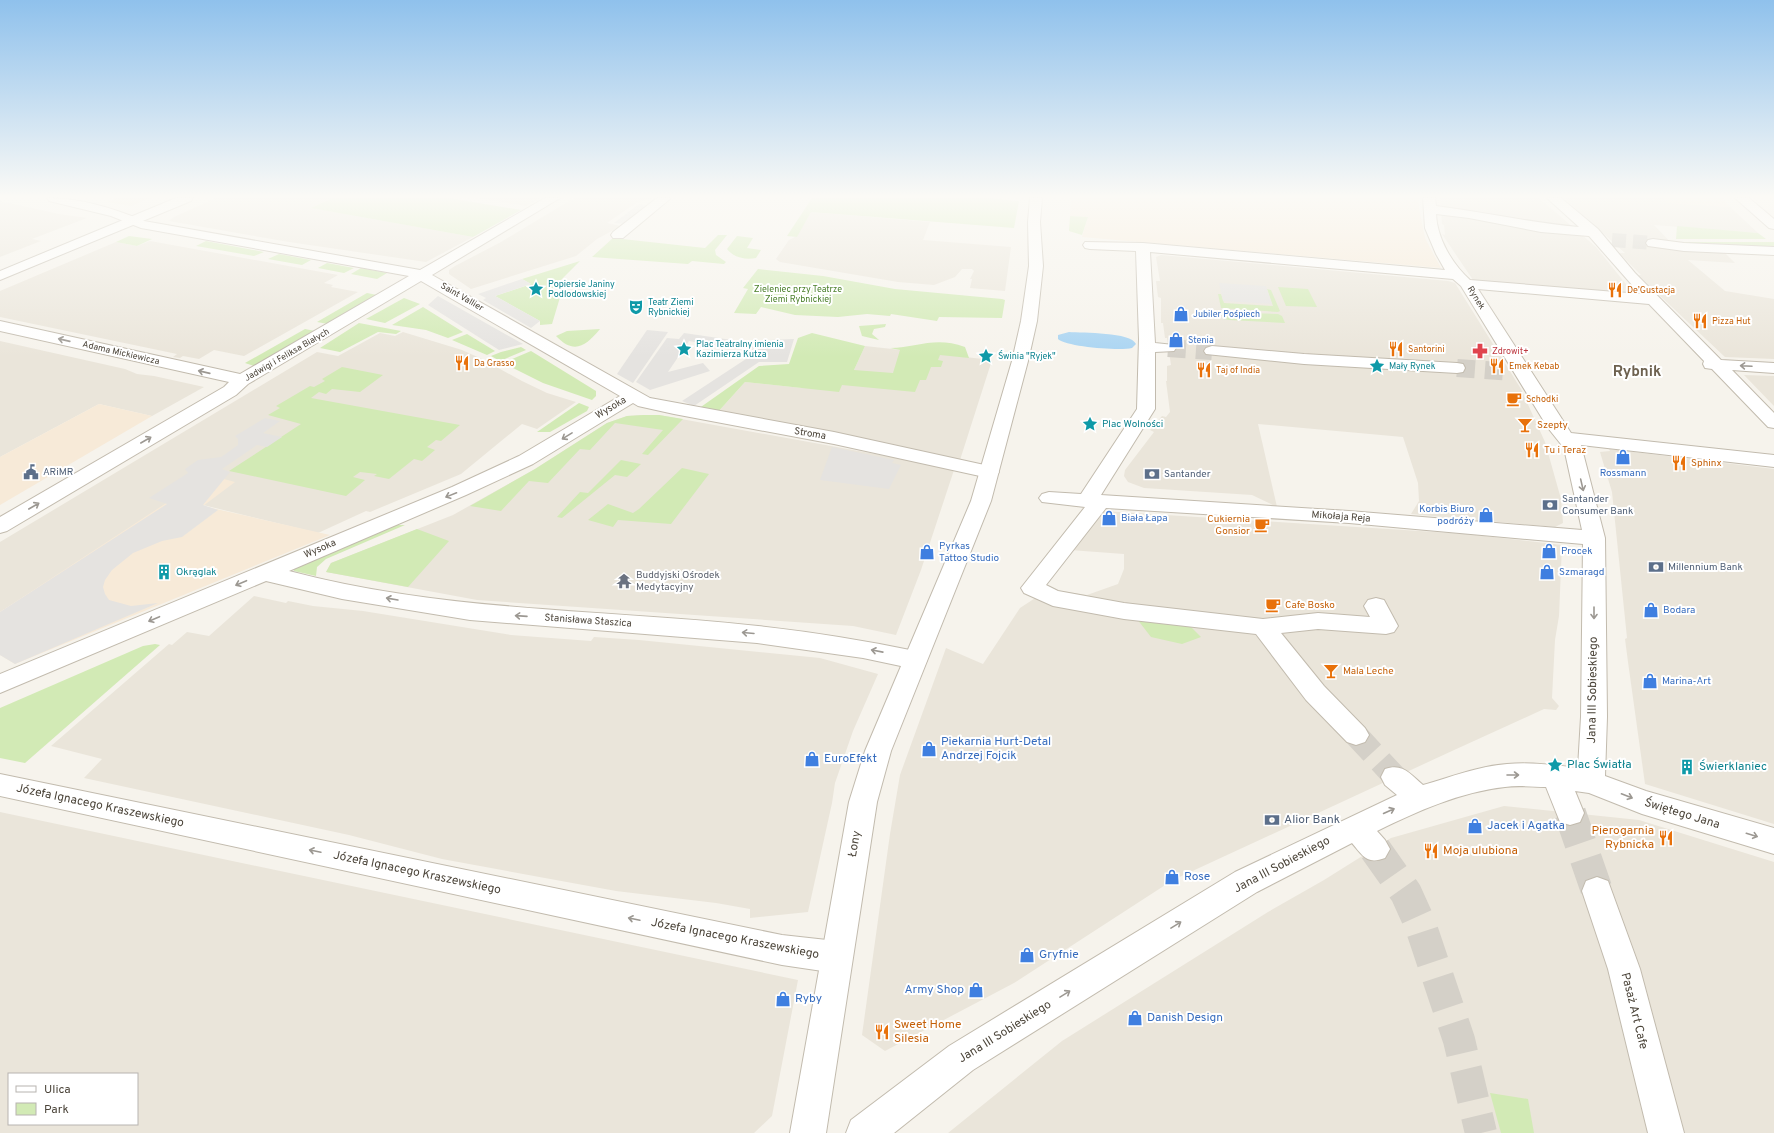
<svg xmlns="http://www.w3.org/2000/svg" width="1774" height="1133" viewBox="0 0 1774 1133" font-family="Overpass,sans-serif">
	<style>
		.residential { fill: #eae5da; fill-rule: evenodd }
		.commercial { fill: #f7ead8 }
		.education { fill: #efe8d6 }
		.green { fill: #d2eab5 }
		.parking { fill: #e5e3e0 }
		.water { fill: #a9d4f2 }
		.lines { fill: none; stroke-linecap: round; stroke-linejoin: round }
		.pedestrian-tunnel-far3 { stroke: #d4d0c8; stroke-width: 14; stroke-dasharray: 14 7; stroke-linecap: butt }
		.pedestrian-tunnel-far2 { stroke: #d4d0c8; stroke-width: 18; stroke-dasharray: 18 10; stroke-linecap: butt }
		.pedestrian-tunnel-far1 { stroke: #d4d0c8; stroke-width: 24; stroke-dasharray: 24 12; stroke-linecap: butt }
		.pedestrian-tunnel { stroke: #d4d0c8; stroke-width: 32; stroke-dasharray: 32 16; stroke-linecap: butt }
		.pedestrian-casing { stroke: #c2bbae; stroke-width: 2 }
		.minor-casing { stroke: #c2bbae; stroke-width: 2 }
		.tertiary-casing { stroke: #c2bbae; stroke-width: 2 }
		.pedestrian { fill: #fff; fill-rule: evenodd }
		.minor { fill: #fff; fill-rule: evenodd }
		.tertiary { fill: #fff; fill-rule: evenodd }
		.oneway { stroke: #9c9892 }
		.labels { text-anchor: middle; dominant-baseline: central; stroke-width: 4; stroke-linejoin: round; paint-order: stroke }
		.far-culture-label { font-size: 9px; fill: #0d838f; stroke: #fff; text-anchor: start }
		.far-park-label { font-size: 9px; fill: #4a7f2a; stroke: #fff }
		.far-food-label { font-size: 9px; fill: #c56008; stroke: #fff; text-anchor: start }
		.far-street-label { font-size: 9px; fill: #4b4439; stroke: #fff }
		.far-shop-label { font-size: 9px; fill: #366cbe; stroke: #fff; text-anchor: start }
		.far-health-label { font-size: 9px; fill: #be3a42; stroke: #fff; text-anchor: start }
		.street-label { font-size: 10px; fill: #4b4439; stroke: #fff }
		.culture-label { font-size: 10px; fill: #0d838f; stroke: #fff; text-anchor: start }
		.food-label { font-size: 10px; fill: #c56008; stroke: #fff; text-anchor: start }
		.service-label { font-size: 10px; fill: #4e5e75; stroke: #fff; text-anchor: start }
		.shop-label { font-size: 10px; fill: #366cbe; stroke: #fff; text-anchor: start }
		.worship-label { font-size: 10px; fill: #5b616d; stroke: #fff; text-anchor: start }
		.near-street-label { font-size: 12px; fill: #4b4439; stroke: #fff }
		.near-shop-label { font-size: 12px; fill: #366cbe; stroke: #fff; text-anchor: start }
		.near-culture-label { font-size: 12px; fill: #0d838f; stroke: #fff; text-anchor: start }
		.near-service-label { font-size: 12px; fill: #4e5e75; stroke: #fff; text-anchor: start }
		.near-food-label { font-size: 12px; fill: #c56008; stroke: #fff; text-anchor: start }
		.far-town-label { font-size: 15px; font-weight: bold; fill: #6e6250; stroke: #fff }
	</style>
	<rect width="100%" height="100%" fill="#f6f3ec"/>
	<g class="residential">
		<polygon points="216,198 333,198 312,208 473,237 426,262 289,242 169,221 174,217"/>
		<polygon points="478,198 540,198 526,206"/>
		<polygon points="574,198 651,198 636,203 607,223 621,226 597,239 576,256 471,289 449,274 449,270 455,266 501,242"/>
		<polygon points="1440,198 1539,198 1596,247 1634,294 1473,280 1442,234 1445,235 1444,225 1442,224"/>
		<polygon points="1564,198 1664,198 1670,203 1730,207 1758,233 1654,225 1679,251 1708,253 1705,250 1723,251 1735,263 1688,260 1725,291 1774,299 1774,359 1725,357 1638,275 1641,275 1619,253 1625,253"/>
		<polygon points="0,201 59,214 87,218 32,239 41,241 0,257"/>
		<polygon points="811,212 930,222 923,240 1011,247 1005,291 970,288 972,279 970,279 974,271 972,269 962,269 955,277 934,285 898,282 780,262 776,259 789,240 797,236"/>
		<polygon points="150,241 338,275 324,283 333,285 331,287 358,292 244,356 214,350 199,359 183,356 180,358 173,357 177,354 0,317 0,291 116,242 137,246"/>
		<polygon points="1161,255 1448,281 1455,283 1521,389 1545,442 1561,499 1563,523 1555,527 1411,514 1419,501 1418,483 1403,437 1258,424 1277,507 1252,495 1144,488 1128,482 1124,476 1125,470 1154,432 1150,430 1162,416 1166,417 1170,412 1166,381 1167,381 1167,366 1171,365 1167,338 1165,338 1163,323 1161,323 1161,298 1158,297 1156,281 1160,281 1156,257"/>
		<polygon points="403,332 462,350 482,359 522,381 547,393 576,402 537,429 522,424 461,474 370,512 366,511 318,533 203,505 168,504 0,612 0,542 317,352 338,356 380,333 395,336"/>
		<polygon points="0,341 125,369 137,374 154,376 204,387 152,416 99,404 0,457"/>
		<polygon points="865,346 992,360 960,460 717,413 745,382 802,388 847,369 854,370"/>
		<polygon points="1744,375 1774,376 1774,406"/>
		<polygon points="643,415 659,415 914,461 954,470 921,570 896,635 853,626 477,600 326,572 331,563 453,515 535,469 607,423 627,416"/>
		<polygon points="1609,449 1774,469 1774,824 1645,784 1628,662 1625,639 1627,638 1612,492 1600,452 1610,451"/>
		<polygon points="1103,511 1467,534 1562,545 1559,616 1555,640 1552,698 1559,706 1556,710 1544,709 1452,751 1173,880 1014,983 885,1051 862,1035 890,834 900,775 946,648 983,664 1020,608 1049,589 1087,595 1118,584 1124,569 1124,554 1070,550"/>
		<polygon points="254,596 286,603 288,601 313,606 363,611 511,635 591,641 594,637 639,640 820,658 878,674 853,731 835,783 832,803 808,912 750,918 750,909 716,903 616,891 442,859 349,835 84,778 102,759 51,746 169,644 172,645 187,632 209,636"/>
		<polygon points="1504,806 1639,820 1774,862 1774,1133 948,1133 1062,1041 1268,912 1324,880 1391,838"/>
		<path d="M0,812L798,980L772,1116L754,1133H0ZM9,1074H137V1124H9Z"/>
	</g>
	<g class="commercial">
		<polygon points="1071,198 1419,198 1419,208 1425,238 1441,268 1082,237 1088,217 1070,216"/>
		<polygon points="1664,198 1721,198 1730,207 1670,203"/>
		<polygon points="99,404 152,416 0,505 0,457"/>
		<polygon points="209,475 235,482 203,506 330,535 15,664 0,655 0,612"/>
	</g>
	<polygon class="education" points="116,198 150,198 131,206 107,202"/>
	<g class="green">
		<polygon points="333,198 449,198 521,210 473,237 311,208"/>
		<polygon points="812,198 987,198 1019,201 1014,228 811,212 797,237 787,236"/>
		<polygon points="1070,216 1088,217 1082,235 1069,231"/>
		<polygon points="1677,226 1758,233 1766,239 1676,239"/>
		<polygon points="718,235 727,235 715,250 716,255 726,262 724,264 692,261 688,264 592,257 613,238 705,248"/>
		<polygon points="129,236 152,239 137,246 116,242"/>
		<path d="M737,236L753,238L747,248L761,250L756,258C746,260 734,258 727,249Z"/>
		<polygon points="206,241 264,252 254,256 196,246"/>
		<polygon points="1673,242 1774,242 1774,248"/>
		<polygon points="279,254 311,260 302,265 268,259"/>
		<polygon points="580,261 547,294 561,294 552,324 540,325 540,321 495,296 531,284 522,279"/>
		<polygon points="327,263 354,268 344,273 318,268"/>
		<polygon points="361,268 387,273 377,279 351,274"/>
		<polygon points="758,269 823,276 895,289 1002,299 1005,300 1002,318 939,317 937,321 891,314 890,316 867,314 838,317 795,315 761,307 756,314 734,313 748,289 743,288"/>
		<polygon points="1278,287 1308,289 1317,307 1286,306"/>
		<polygon points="1267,289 1271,290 1280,311 1278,312 1221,308 1218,294 1221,294 1224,303 1273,306"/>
		<polygon points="367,293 377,295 328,324 317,322"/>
		<polygon points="404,298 420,304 385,323 366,319"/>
		<polygon points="423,307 463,332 448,338 426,330 392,325"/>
		<polygon points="1221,312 1278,314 1282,316 1285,323 1229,320 1224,319"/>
		<polygon points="359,323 401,331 396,334 378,332 340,352 320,348"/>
		<polygon points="886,324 885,327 874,329 872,334 879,340 862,336 859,326"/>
		<polygon points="305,329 315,331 254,366 245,363"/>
		<path d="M600,329C586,346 574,355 556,336L567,331Z"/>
		<path d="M812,333L865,346L854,370L893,373L900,350L890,348C918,347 936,336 965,347L969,358L940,355L938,360L943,361L941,367H931L926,380H920L915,392L842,385L839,392L745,382L717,413L698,409L759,366L789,364L798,338Z"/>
		<polygon points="467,334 495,351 487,355 452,340"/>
		<polygon points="521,347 526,350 500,361 491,356 501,352"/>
		<polygon points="531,351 596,391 596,396 592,400 543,383 503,363"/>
		<polygon points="342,367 383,375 360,392 332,389 326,394 319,392 311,398 460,425 441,441 436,440 427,447 435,450 422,461 414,459 389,479 374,476 377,474 360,472 353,477 365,480 346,496 229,471 301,424 268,415 280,408 276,406 310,386 314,387 325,381 322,379"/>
		<polygon points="579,403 589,407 587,411 550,432 537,432"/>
		<polygon points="643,415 659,415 683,419 648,455 642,454 663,430 615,423 590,450 580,449 548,483 529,481 501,511 470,506 535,469 607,423 627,416"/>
		<polygon points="621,460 641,464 627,477 615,475 562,518 557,517 580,492 588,493"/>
		<polygon points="682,468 709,474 671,524 618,520 613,527 588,520 608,504 633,513 639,509"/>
		<polygon points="390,525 405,525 326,559 317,567 316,576 294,571 294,569"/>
		<polygon points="417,529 449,541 408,587 326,572 331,563"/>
		<polygon points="1137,619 1189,625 1201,637 1182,644 1151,637"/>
		<polygon points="155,644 160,645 25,763 0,758 0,708 143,646"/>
		<polygon points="1490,1093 1528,1099 1534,1133 1501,1133"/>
	</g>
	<g class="parking">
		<polygon points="639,204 649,205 626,224 614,223"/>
		<polygon points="522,279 531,284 495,296 540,321 531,328 483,300 486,298 478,294"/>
		<polygon points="1219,283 1266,286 1272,304 1223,301"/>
		<polygon points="438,296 523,344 499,350 428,305"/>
		<polygon points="647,330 668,332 633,383 617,374"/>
		<polygon points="684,333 739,341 794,339 787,362 759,362 694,406 682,401 749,357 753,348 735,349 689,341 668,372 703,363 710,371 650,390 636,382 667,338 679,339"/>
		<polygon points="265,418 280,421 263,433 282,437 267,447 257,445 222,469 230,472 203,505 218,510 182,537 162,541 133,553 112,570 105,580 103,587 105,594 109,600 131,606 158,603 15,664 0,655 0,612 167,504 149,498 188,473 185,469 198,460 221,457 227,453 238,445 238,439 235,436"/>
		<polygon points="832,447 894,460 892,463 901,465 889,489 820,480"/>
	</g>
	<path class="water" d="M1069,332C1083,333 1131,332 1136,344L1132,348C1120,351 1067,347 1058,339V335Z"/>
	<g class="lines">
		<polyline class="pedestrian-tunnel-far3" points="1612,240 1653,243"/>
		<g class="pedestrian-tunnel-far2">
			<polyline points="1168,348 1212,351"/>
			<polyline points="1457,368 1511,372"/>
		</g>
		<polyline class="pedestrian-tunnel-far1" points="1356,735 1395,777"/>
		<g class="pedestrian-tunnel">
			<polyline points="1570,813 1597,891"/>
			<polyline points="1375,849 1406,893 1420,924 1459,1040 1481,1133"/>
		</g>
		<g class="pedestrian-casing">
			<g id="pedestrian">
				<path d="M1423,198H1435L1436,206C1484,212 1531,223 1579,227L1547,198H1561L1598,229L1635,273L1721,360L1774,363V373L1732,370L1774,413V428L1768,427L1712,369L1705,368L1703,364L1704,361L1649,304L1478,289L1571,433L1774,455V467L1581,445L1605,538L1607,717L1605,776L1646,791L1774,828V854L1642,814L1589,793L1575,791L1584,813L1580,822L1570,825L1560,822L1546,787C1533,787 1518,785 1505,787C1460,792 1418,811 1377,831L1385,840L1390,849L1385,858C1367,865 1363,856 1352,843L1257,892L973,1070L894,1133H846L851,1120L949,1046L1235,872L1397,795L1385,785L1381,777L1385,769C1403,763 1410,774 1423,785C1451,777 1479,766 1507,764C1531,762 1555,765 1578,768L1581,717L1583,544L1349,523L1106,508L1046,585L1058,591L1124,603L1263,619L1318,613L1370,617L1364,606L1368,600L1376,598L1384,600L1398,626L1394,632L1386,634L1318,629L1281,633L1324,686L1365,728L1369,735L1365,742L1356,745L1347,742L1306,700L1256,634L1124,619L1053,606L1024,593L1021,588L1085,507L1042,502L1039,498L1042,494L1049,492L1081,494L1137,409L1139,339L1136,251L1090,249L1085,248L1083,245L1085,242L1143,243L1445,270L1436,254L1425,228ZM1436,214L1469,218L1541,232L1589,236L1640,294L1470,280C1452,264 1437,238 1436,214ZM1150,252L1453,279L1461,286L1548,428L1564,448L1582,530L1349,511L1101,495L1155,409V352L1174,351L1176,348L1174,345L1155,343Z"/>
				<polygon points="1653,239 1684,243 1774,247 1774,255 1684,251 1648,246 1646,243 1648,240"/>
				<polygon points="1212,346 1304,354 1457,363 1463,364 1465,368 1463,372 1457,373 1304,364 1206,354 1204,351 1206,348"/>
				<polygon points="1597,877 1608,881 1640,969 1684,1133 1648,1133 1608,969 1582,891 1586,881"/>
			</g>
		</g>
		<g class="minor-casing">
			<g id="minor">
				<path d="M47,198C81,198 113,208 144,221L420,270L545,198H560L432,275L650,398L834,432L989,466L996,468L999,472L996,476L989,478L834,444L674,414L638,406L633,403L533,464L466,495L289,571C442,612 601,609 758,626C811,632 863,640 915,651L924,654L927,660L924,666L915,669L863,658L757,643L470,620L342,599L266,581L0,693V674L452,487L519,456L620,396L421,281L248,384L236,395L7,531L0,533V517L224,387L229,382L0,331V321L240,374L409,276L141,228L111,216L49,201Z"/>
				<polygon points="657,198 671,198 623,238 613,238 611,235 613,232"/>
				<polygon points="1735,198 1749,198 1774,219 1774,229 1769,228"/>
				<polygon points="0,774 782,935 836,941 847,946 852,957 847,968 836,973 782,965 0,796"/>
			</g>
		</g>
		<g class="tertiary-casing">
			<g id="tertiary">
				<polygon points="176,198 193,198 191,201 0,280 0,271"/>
				<polygon points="1030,198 1042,198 1040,222 1043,266 1037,321 1028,361 991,501 891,751 877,802 826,1133 790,1133 849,802 865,751 971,501 1012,361 1021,321 1029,266 1028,222"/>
			</g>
		</g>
		<use href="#pedestrian" class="pedestrian"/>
		<use href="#minor" class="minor"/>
		<use href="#tertiary" class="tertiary"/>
	</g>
	<defs><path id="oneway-shaft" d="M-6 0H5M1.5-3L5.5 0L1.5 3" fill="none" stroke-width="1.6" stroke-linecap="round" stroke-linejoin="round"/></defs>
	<g class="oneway">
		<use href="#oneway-shaft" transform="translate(64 340) rotate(-167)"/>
		<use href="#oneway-shaft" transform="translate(1746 366) rotate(-177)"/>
		<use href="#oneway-shaft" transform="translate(204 372) rotate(-167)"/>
		<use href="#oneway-shaft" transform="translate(567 436) rotate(148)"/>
		<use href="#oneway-shaft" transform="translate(146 440) rotate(-30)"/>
		<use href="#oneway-shaft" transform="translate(1582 485) rotate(77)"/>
		<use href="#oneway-shaft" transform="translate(451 495) rotate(158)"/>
		<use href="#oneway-shaft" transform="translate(34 506) rotate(-30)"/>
		<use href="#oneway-shaft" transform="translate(241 583) rotate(157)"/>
		<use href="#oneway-shaft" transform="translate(392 599) rotate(-170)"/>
		<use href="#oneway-shaft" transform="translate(1594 613) rotate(90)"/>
		<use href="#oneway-shaft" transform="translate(521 616) rotate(-176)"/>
		<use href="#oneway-shaft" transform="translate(154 619) rotate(157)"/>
		<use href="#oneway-shaft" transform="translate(748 633) rotate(-175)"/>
		<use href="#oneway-shaft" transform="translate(877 651) rotate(-169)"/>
		<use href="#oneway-shaft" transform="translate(1513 775)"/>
		<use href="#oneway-shaft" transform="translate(1627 796) rotate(21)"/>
		<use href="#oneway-shaft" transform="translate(1389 811) rotate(-24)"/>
		<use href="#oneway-shaft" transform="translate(1752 835) rotate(17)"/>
		<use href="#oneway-shaft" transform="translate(315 851) rotate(-168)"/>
		<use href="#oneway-shaft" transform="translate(634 919) rotate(-168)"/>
		<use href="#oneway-shaft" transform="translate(1176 925) rotate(-32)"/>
		<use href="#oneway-shaft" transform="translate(1065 994) rotate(-32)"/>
	</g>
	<linearGradient id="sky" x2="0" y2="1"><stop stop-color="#8fc1ec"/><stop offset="0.55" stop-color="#fbfaf6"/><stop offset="1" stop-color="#fbfaf6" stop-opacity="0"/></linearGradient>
	<rect width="1774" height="357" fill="url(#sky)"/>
	<defs>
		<g id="sight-bare" transform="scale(1.2)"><path d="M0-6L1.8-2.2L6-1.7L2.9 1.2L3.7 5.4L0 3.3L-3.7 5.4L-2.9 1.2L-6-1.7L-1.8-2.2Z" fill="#0f9aa8" stroke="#fff" stroke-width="2.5" paint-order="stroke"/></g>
		<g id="restaurant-bare" transform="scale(1.2)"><path d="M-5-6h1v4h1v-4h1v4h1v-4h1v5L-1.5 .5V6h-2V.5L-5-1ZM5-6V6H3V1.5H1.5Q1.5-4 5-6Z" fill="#e8710a" stroke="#fff" stroke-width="2.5" paint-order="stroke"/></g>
		<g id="theatre-bare" transform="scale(1.2)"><path d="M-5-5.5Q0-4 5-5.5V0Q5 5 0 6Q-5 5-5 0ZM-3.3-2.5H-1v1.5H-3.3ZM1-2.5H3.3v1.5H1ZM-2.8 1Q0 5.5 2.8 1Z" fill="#0f9aa8" stroke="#fff" stroke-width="2.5" paint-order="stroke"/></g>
		<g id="shop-bare" transform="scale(1.2)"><path d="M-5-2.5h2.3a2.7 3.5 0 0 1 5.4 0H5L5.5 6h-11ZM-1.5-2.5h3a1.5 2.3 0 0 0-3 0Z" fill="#3f7fe0" stroke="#fff" stroke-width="2.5" paint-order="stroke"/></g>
		<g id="pharmacy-bare" transform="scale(1.2)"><path d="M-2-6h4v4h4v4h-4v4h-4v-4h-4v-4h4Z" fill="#e0444e" stroke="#fff" stroke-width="2.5" paint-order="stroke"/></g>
		<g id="cafe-bare" transform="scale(1.2)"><path d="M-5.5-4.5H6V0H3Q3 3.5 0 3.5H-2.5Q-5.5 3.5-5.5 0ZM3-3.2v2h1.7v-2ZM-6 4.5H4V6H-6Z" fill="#e8710a" stroke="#fff" stroke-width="2.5" paint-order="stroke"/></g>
		<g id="bar-bare" transform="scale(1.2)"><path d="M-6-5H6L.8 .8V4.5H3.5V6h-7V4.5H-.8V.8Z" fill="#e8710a" stroke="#fff" stroke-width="2.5" paint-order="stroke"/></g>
		<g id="civic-bare" transform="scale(1.2)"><path d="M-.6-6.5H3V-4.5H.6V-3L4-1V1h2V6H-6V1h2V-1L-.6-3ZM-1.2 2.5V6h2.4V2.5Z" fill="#5c6f8a" stroke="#fff" stroke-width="2.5" paint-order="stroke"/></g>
		<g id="bank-bare" transform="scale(1.2)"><path d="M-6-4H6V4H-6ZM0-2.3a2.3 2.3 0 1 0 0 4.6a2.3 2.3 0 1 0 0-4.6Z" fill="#5c6f8a" stroke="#fff" stroke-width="2.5" paint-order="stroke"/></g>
		<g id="building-bare" transform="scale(1.2)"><path d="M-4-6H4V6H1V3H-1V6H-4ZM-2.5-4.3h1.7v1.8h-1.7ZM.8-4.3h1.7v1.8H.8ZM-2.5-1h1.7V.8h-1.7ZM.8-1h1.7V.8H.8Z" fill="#0f9aa8" stroke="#fff" stroke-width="2.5" paint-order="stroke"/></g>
		<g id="temple-bare" transform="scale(1.2)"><path d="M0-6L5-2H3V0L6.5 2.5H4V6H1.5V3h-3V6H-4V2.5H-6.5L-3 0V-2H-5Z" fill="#6b7280" stroke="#fff" stroke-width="2.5" paint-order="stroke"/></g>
	</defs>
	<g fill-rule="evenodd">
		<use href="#sight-bare" x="536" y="289"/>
		<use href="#restaurant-bare" x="1615" y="290"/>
		<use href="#theatre-bare" x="636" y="307"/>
		<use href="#shop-bare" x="1181" y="314"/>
		<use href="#restaurant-bare" x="1700" y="321"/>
		<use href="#shop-bare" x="1176" y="340"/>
		<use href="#sight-bare" x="684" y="349"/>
		<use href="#restaurant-bare" x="1396" y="349"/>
		<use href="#pharmacy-bare" x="1480" y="351"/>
		<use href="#sight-bare" x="986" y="356"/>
		<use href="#restaurant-bare" x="462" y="363"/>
		<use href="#sight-bare" x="1377" y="366"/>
		<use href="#restaurant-bare" x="1497" y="366"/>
		<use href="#restaurant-bare" x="1204" y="370"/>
		<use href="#cafe-bare" x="1514" y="399"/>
		<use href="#sight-bare" x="1090" y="424"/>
		<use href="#bar-bare" x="1525" y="425"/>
		<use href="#restaurant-bare" x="1532" y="450"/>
		<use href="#shop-bare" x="1623" y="457"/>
		<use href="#restaurant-bare" x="1679" y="463"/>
		<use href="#civic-bare" x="31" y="472"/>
		<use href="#bank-bare" x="1152" y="474"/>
		<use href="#bank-bare" x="1550" y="505"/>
		<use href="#shop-bare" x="1486" y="515"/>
		<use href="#shop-bare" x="1109" y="518"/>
		<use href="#cafe-bare" x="1262" y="525"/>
		<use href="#shop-bare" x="1549" y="551"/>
		<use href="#shop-bare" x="927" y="552"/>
		<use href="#bank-bare" x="1656" y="567"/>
		<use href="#building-bare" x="164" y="572"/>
		<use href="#shop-bare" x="1547" y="572"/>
		<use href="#temple-bare" x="624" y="581"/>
		<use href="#cafe-bare" x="1273" y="605"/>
		<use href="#shop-bare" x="1651" y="610"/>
		<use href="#bar-bare" x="1331" y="671"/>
		<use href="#shop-bare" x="1650" y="681"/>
		<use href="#shop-bare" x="929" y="749"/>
		<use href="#shop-bare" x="812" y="759"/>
		<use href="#sight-bare" x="1555" y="765"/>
		<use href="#building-bare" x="1687" y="767"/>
		<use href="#bank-bare" x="1272" y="820"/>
		<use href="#shop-bare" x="1475" y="826"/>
		<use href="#restaurant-bare" x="1666" y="838"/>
		<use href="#restaurant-bare" x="1431" y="851"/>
		<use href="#shop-bare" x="1172" y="877"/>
		<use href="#shop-bare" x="1027" y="955"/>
		<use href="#shop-bare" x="976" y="990"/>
		<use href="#shop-bare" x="783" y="999"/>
		<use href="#shop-bare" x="1135" y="1018"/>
		<use href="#restaurant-bare" x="882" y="1032"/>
	</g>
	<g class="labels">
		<g class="far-culture-label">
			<text x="548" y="284">Popiersie Janiny<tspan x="548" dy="10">Podlodowskiej</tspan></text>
			<text x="648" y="302">Teatr Ziemi<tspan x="648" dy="10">Rybnickiej</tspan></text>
			<text x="696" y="344">Plac Teatralny imienia<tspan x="696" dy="10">Kazimierza Kutza</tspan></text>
			<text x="998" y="356">Świnia "Ryjek"</text>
			<text x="1389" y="366">Mały Rynek</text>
		</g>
		<g class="far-park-label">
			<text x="798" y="289">Zieleniec przy Teatrze<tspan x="798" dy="10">Ziemi Rybnickiej</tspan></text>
		</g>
		<g class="far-food-label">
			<text x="1627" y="290">De’Gustacja</text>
			<text x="1712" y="321">Pizza Hut</text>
			<text x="1408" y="349">Santorini</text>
			<text x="474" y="363">Da Grasso</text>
			<text x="1509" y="366">Emek Kebab</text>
			<text x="1216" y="370">Taj of India</text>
			<text x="1526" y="399">Schodki</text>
		</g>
		<g class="far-street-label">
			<text transform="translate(462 297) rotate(30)">Saint Vallier</text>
			<text transform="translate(1476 298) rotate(59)">Rynek</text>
			<text transform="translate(121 353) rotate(13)">Adama Mickiewicza</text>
			<text transform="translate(287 355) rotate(-30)">Jadwigi i Feliksa Białych</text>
		</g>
		<g class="far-shop-label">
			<text x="1193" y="314">Jubiler Pośpiech</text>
			<text x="1188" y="340">Stenia</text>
		</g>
		<g class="far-health-label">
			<text x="1492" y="351">Zdrowit+</text>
		</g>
		<g class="street-label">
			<text transform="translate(611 408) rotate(-31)">Wysoka</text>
			<text transform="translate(810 434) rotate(10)">Stroma</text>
			<text transform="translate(1341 517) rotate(4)">Mikołaja Reja</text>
			<text transform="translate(320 549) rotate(-23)">Wysoka</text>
			<text transform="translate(588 621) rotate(4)">Stanisława Staszica</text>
		</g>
		<g class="culture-label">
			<text x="1102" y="424">Plac Wolności</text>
			<text x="176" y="572">Okrąglak</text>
		</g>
		<g class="food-label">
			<text x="1537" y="425">Szepty</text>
			<text x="1544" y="450">Tu i Teraz</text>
			<text x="1691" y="463">Sphinx</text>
			<text x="1250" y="519" text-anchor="end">Cukiernia<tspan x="1250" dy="12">Gonsior</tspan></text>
			<text x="1285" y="605">Cafe Bosko</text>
			<text x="1343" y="671">Mala Leche</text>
		</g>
		<g class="service-label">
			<text x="43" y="472">ARiMR</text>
			<text x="1164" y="474">Santander</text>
			<text x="1562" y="499">Santander<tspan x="1562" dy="12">Consumer Bank</tspan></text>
			<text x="1668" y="567">Millennium Bank</text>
		</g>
		<g class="shop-label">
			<text x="1623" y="473" text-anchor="middle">Rossmann</text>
			<text x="1474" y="509" text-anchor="end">Korbis Biuro<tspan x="1474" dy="12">podróży</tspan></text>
			<text x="1121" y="518">Biała Łapa</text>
			<text x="939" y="546">Pyrkas<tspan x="939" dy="12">Tattoo Studio</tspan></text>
			<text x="1561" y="551">Procek</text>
			<text x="1559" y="572">Szmaragd</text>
			<text x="1663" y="610">Bodara</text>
			<text x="1662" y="681">Marina‑Art</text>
		</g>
		<g class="worship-label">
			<text x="636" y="575">Buddyjski Ośrodek<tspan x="636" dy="12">Medytacyjny</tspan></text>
		</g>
		<g class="near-street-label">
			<text transform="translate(1593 690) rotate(-89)">Jana III Sobieskiego</text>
			<text transform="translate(100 806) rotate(12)">Józefa Ignacego Kraszewskiego</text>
			<text transform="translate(1682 814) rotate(17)">Świętego Jana</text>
			<text transform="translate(855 844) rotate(-80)">Łony</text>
			<text transform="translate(1282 865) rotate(-28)">Jana III Sobieskiego</text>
			<text transform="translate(417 873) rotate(12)">Józefa Ignacego Kraszewskiego</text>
			<text transform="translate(735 939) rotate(11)">Józefa Ignacego Kraszewskiego</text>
			<text transform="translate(1634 1011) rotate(76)">Pasaż Art Cafe</text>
			<text transform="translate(1005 1032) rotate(-32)">Jana III Sobieskiego</text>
		</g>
		<g class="near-shop-label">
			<text x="941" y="742">Piekarnia Hurt-Detal<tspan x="941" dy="14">Andrzej Fojcik</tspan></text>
			<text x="824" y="759">EuroEfekt</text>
			<text x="1487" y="826">Jacek i Agatka</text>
			<text x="1184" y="877">Rose</text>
			<text x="1039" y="955">Gryfnie</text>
			<text x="964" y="990" text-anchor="end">Army Shop</text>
			<text x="795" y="999">Ryby</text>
			<text x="1147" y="1018">Danish Design</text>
		</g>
		<g class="near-culture-label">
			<text x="1567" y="765">Plac Światła</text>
			<text x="1699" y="767">Świerklaniec</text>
		</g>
		<g class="near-service-label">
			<text x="1284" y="820">Alior Bank</text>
		</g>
		<g class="near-food-label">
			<text x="1654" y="831" text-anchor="end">Pierogarnia<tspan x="1654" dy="14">Rybnicka</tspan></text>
			<text x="1443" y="851">Moja ulubiona</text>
			<text x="894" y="1025">Sweet Home<tspan x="894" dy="14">Silesia</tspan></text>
		</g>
		<g class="far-town-label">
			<text x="1637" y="372">Rybnik</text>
		</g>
	</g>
	<rect x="8" y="1073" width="130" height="52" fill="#ffffff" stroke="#b7b4b0"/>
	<rect x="16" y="1086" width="20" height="6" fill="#ffffff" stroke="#b7b4b0"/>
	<text x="44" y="1093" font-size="12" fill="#4b4439">Ulica</text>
	<rect x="16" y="1103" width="20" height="12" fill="#d2eab5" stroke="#b7b4b0"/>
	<text x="44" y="1113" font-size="12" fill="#4b4439">Park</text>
</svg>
